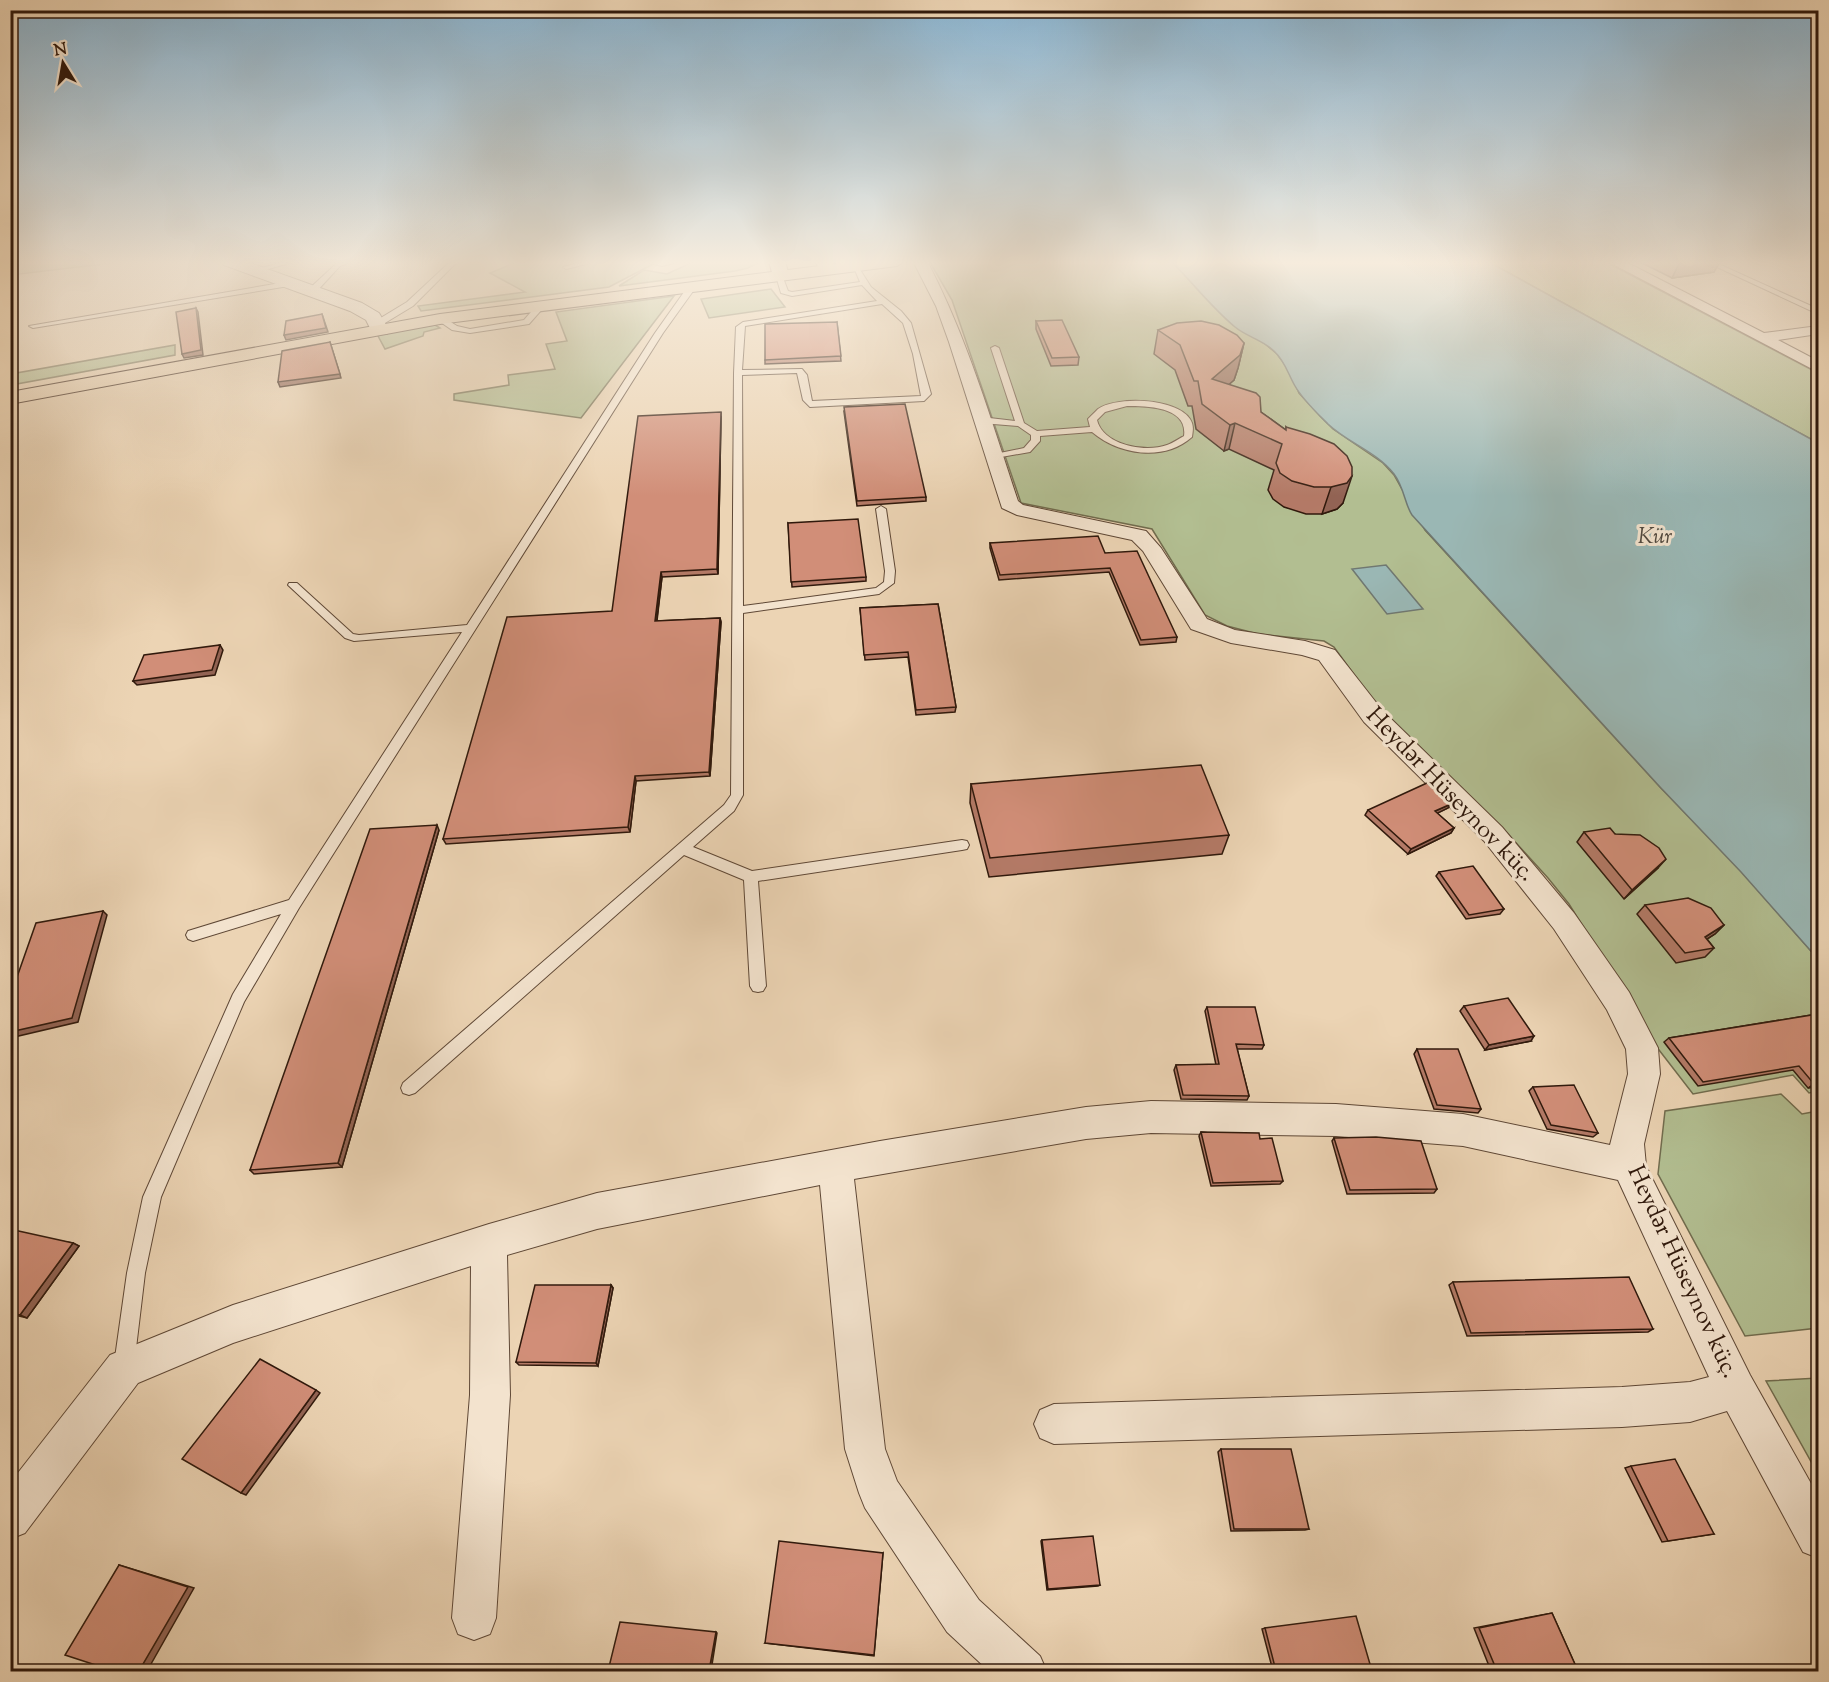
<svg xmlns="http://www.w3.org/2000/svg" width="1829" height="1682" viewBox="0 0 1829 1682" font-family="'Sorts Mill Goudy',serif">
	<style>
		.green { fill: #b2be91; stroke: #716c4e; stroke-width: 1.5 }
		.water { fill: #9ab7b4; stroke: #707871; stroke-width: 1.5 }
		.lines { fill: none; stroke-linecap: round; stroke-linejoin: round }
		.service-casing { stroke: #5f4836; stroke-width: 2 }
		.minor-casing { stroke: #5f4836; stroke-width: 2 }
		.tertiary-casing { stroke: #5f4836; stroke-width: 2 }
		.secondary-casing { stroke: #30190c; stroke-width: 2 }
		.primary-casing { stroke: #30190c; stroke-width: 2 }
		.service { fill: #f3e3ce; fill-rule: evenodd }
		.minor { fill: #f3e3ce; fill-rule: evenodd }
		.tertiary { fill: #f3e3ce; fill-rule: evenodd }
		.secondary { fill: #f3e3ce; fill-rule: evenodd }
		.primary { fill: #ecd4b4; fill-rule: evenodd }
		.wall { fill: #b47a67; stroke: #30190c; stroke-width: 1.5 }
		.shaded-wall { fill: #926354; stroke: #30190c; stroke-width: 1.5 }
		.building { fill: #d18e78; stroke: #30190c; stroke-width: 1.5 }
		.labels { text-anchor: middle; dominant-baseline: central; stroke-width: 6; stroke-linejoin: round; paint-order: stroke }
		.far-water-label { font-size: 22px; font-style: italic; fill: #50483e; stroke: #f3e3ce }
		.street-label { font-size: 24px; fill: #30190c; stroke: #f3e3ce }
	</style>
	<rect width="100%" height="100%" fill="#ecd4b4"/>
	<filter id="stains"><feTurbulence type="fractalNoise" baseFrequency=".00333" numOctaves="4"/><feColorMatrix values="0 0 0 0 .2 0 0 0 0 .09 0 0 0 0 .02 0 0 0 .5 -.17"/></filter>
	<radialGradient id="worn" r=".72"><stop offset=".6" stop-color="#630" stop-opacity="0"/><stop offset="1" stop-color="#630" stop-opacity=".3"/></radialGradient>
	<g class="green">
		<polygon points="10,261 129,261 11,275"/>
		<polygon points="519,261 659,261 609,287 421,311 418,306 525,292 490,273"/>
		<polygon points="695,261 761,261 748,268 735,271 619,286 644,270 667,274"/>
		<polygon points="955,261 1171,261 1233,325 1264,343 1277,354 1289,370 1299,393 1320,416 1333,429 1383,463 1394,475 1425,530 1660,787 1741,871 1818,959 1818,1091 1809,1093 1793,1075 1693,1094 1649,1037 1637,1013 1569,904 1548,878 1507,833 1374,702 1334,647 1324,641 1258,634 1227,626 1205,615 1152,529 1021,503 952,300 931,264"/>
		<polygon points="1487,261 1604,261 1818,373 1818,443"/>
		<polygon points="771,289 785,307 709,318 701,299"/>
		<polygon points="674,296 581,418 454,400 454,394 509,385 508,375 555,369 546,344 567,341 556,312"/>
		<polygon points="435,325 440,328 424,332 423,336 385,349 377,334"/>
		<polygon points="175,345 175,355 11,385 11,374"/>
		<polygon points="1781,1094 1802,1114 1818,1111 1818,1328 1745,1336 1658,1174 1665,1111"/>
		<polygon points="1818,1378 1818,1474 1766,1381"/>
	</g>
	<g class="water">
		<path d="M1171,261H1487L1818,443V959L1741,872L1660,787L1412,515C1405,505 1404,487 1394,474C1377,452 1348,443 1328,424C1317,413 1303,400 1295,386C1288,374 1285,361 1274,351C1263,340 1247,337 1235,327C1212,308 1192,282 1171,261Z"/>
		<polygon points="1386,565 1423,609 1387,614 1352,569"/>
	</g>
	<g class="lines">
		<g class="service-casing">
			<g id="service">
				<polygon points="286,261 296,261 258,272 255,270"/>
				<polygon points="344,261 353,261 340,266 316,292 310,292 310,288 336,264"/>
				<polygon points="451,261 458,261 413,306 380,326 374,326 374,322 407,302"/>
				<polygon points="586,261 598,261 566,269 563,267"/>
				<polygon points="642,261 682,261 662,266"/>
				<polygon points="1704,261 1712,261 1818,309 1818,314"/>
				<path d="M853,265H857L871,287L901,311L911,323L931,394L924,401L810,407L803,400L797,373L742,375L743,606L876,588L884,582L885,571L876,509L881,506L886,509L895,571L894,583L879,594L743,613V795L734,811L693,847L752,871L962,840L967,841L969,845L967,849L962,850L758,881L766,986L763,991L758,992L753,991L750,986L744,880L684,855L415,1093L409,1095L403,1093L401,1088L403,1083L724,805L731,795L734,373L736,327L743,322L877,301L862,285L792,296L781,293L776,276L782,275L788,291L792,292L860,282ZM882,304L903,323L913,354L921,396L812,401L807,375L802,369L742,370L745,326Z"/>
				<polygon points="292,281 295,281 295,285 33,328 29,326"/>
				<polygon points="689,285 696,287 663,333 299,908 244,1002 161,1197 145,1273 134,1365 131,1372 124,1375 117,1372 114,1365 127,1273 143,1197 233,994 281,914 193,941 188,939 186,935 188,931 289,900 462,632 354,641 345,638 288,585 289,583 297,583 353,634 359,635 467,625 655,333"/>
				<polygon points="537,305 544,307 529,324 470,333 452,330 436,319 443,317 457,326 470,329 524,320"/>
				<path d="M995,346L999,348L1024,423L1037,431L1090,427L1088,419C1091,416 1095,412 1098,409C1117,396 1176,398 1190,419C1194,425 1193,430 1192,437C1164,462 1119,455 1092,432L1040,436V441L1030,452L990,459V455L1024,448L1031,440V435L1018,426L981,423L977,420L981,417L1015,421L991,348ZM1127,406C1148,406 1188,407 1184,436C1178,439 1173,443 1167,445C1145,453 1103,445 1097,420L1105,412Z"/>
			</g>
		</g>
		<g class="minor-casing">
			<g id="minor">
				<path d="M913,261H927C967,337 991,420 1018,501L1023,505L1146,531L1161,548L1207,619L1235,630L1305,641L1335,650L1382,710L1502,827L1574,913L1629,992L1658,1048L1660,1074L1644,1144L1646,1166L1750,1375L1818,1496V1558L1803,1552L1727,1411L1690,1422L1622,1427L1054,1444L1040,1438L1034,1424L1040,1410L1054,1404L1622,1387L1690,1382L1709,1377L1618,1180L1463,1146L1336,1136L1151,1133L1086,1139L854,1179L885,1449L897,1481L979,1600L1040,1656L1047,1672H990L947,1632L865,1508L859,1493L845,1449L820,1185L597,1229L507,1255L510,1395L496,1618L490,1634L474,1640L458,1634L452,1618L470,1395L471,1266L233,1343L138,1383L25,1533L10,1539V1483L110,1355L233,1305L489,1224L597,1193L880,1141L1086,1107L1151,1101L1336,1104L1463,1114L1610,1145L1628,1074L1626,1049L1607,1010L1554,929L1484,841L1364,722L1319,660L1302,655L1231,643L1191,629L1143,551L1132,540L1017,515L1002,508L949,342L936,306Z"/>
				<polygon points="1607,261 1624,261 1764,333 1818,326 1818,334 1778,340 1818,361 1818,372"/>
			</g>
		</g>
		<g class="tertiary-casing">
			<polygon id="tertiary" points="222,261 245,261 362,303 379,313 389,330 387,334 373,334 366,320 350,311 224,265"/>
		</g>
		<g class="secondary-casing">
			<g id="secondary">
				<polygon points="769,261 785,261 789,276 786,280 774,280"/>
				<polygon points="815,261 831,261 836,270 834,274 822,274"/>
			</g>
		</g>
		<g class="primary-casing">
			<polygon id="primary" points="859,261 905,261 897,266 440,324 10,404 10,392 440,314"/>
		</g>
		<use href="#service" class="service"/>
		<use href="#minor" class="minor"/>
		<use href="#tertiary" class="tertiary"/>
		<use href="#secondary" class="secondary"/>
		<use href="#primary" class="primary"/>
	</g>
	<g class="wall">
		<polygon points="1638,261 1720,261 1714,272 1672,278"/>
		<polygon points="1036,321 1079,357 1078,365 1051,366 1036,329"/>
		<polygon points="837,322 841,361 765,364 765,360"/>
		<polygon points="1158,330 1244,343 1238,368 1234,380 1229,384 1261,412 1286,430 1286,427 1343,503 1337,509 1322,514 1306,514 1284,507 1273,499 1268,490 1274,470 1229,449 1224,451 1196,429 1192,406 1188,406 1175,370 1154,354"/>
		<polygon points="844,412 926,497 926,501 857,506"/>
		<polygon points="721,416 718,574 662,577 657,621 720,618 721,622 710,776 636,781 630,832 446,844 443,839 612,611"/>
		<polygon points="788,523 866,577 866,581 792,587"/>
		<polygon points="990,543 1105,553 1177,637 1176,642 1140,645 1109,572 999,580 990,548"/>
		<polygon points="938,604 956,707 955,712 916,715 908,657 865,660 860,608"/>
		<polygon points="971,784 1229,835 1222,854 989,877 970,803"/>
		<polygon points="1451,804 1448,808 1437,813 1454,828 1451,833 1408,854 1365,815 1368,810"/>
		<polygon points="439,830 342,1167 254,1174 250,1170"/>
		<polygon points="1584,832 1615,834 1658,868 1624,899 1577,842"/>
		<polygon points="1439,872 1504,909 1500,914 1466,919 1436,876"/>
		<polygon points="1645,905 1724,925 1715,934 1707,939 1714,948 1705,957 1676,963 1637,914"/>
		<polygon points="1464,1006 1531,1041 1485,1050 1460,1011"/>
		<polygon points="1207,1007 1264,1045 1262,1049 1237,1049 1249,1096 1247,1100 1181,1099 1174,1070 1176,1065 1216,1065 1205,1011"/>
		<polygon points="1818,1014 1818,1086 1808,1088 1793,1070 1698,1086 1664,1042 1669,1038"/>
		<polygon points="1417,1049 1481,1109 1478,1113 1434,1109 1414,1054"/>
		<polygon points="1533,1087 1598,1133 1593,1137 1547,1129 1529,1091"/>
		<polygon points="1201,1132 1260,1139 1283,1181 1280,1184 1211,1186 1199,1136"/>
		<polygon points="1334,1138 1437,1189 1434,1193 1347,1194 1332,1141"/>
		<polygon points="10,1233 73,1243 79,1246 27,1318 10,1314"/>
		<polygon points="1453,1282 1653,1329 1648,1332 1467,1336 1449,1285"/>
		<polygon points="611,1285 613,1288 598,1366 519,1365 516,1362"/>
		<polygon points="1221,1449 1309,1529 1305,1530 1231,1531 1218,1452"/>
		<polygon points="1631,1466 1714,1534 1662,1542 1625,1468"/>
		<polygon points="1042,1540 1100,1585 1098,1586 1047,1590 1041,1541"/>
		<polygon points="883,1553 874,1656 765,1643"/>
		<polygon points="1552,1613 1578,1671 1491,1671 1474,1628"/>
		<polygon points="1265,1628 1372,1671 1273,1671 1262,1629"/>
	</g>
	<g class="shaded-wall">
		<polygon points="1689,261 1720,261 1714,272 1672,278 1680,262"/>
		<polygon points="196,308 198,312 203,355 184,358 182,354"/>
		<polygon points="322,314 328,332 286,340 284,335"/>
		<polygon points="330,342 341,378 280,387 278,382"/>
		<polygon points="1244,343 1238,368 1234,380 1207,404 1212,379"/>
		<polygon points="721,412 721,416 718,574 717,569"/>
		<polygon points="1235,423 1229,449 1224,451 1230,425"/>
		<polygon points="1352,476 1343,503 1337,509 1322,514 1331,487"/>
		<polygon points="661,572 662,577 656,626 655,621"/>
		<polygon points="720,618 721,622 710,776 709,772"/>
		<polygon points="220,645 223,650 215,675 137,685 133,681"/>
		<polygon points="635,776 636,781 630,832 628,827"/>
		<polygon points="1451,804 1448,808 1432,816 1435,811"/>
		<polygon points="437,825 439,830 342,1167 338,1163"/>
		<polygon points="1454,828 1451,833 1408,854 1411,849"/>
		<polygon points="1666,859 1658,868 1624,899 1632,890"/>
		<polygon points="103,911 107,915 78,1022 10,1038 10,1032"/>
		<polygon points="1724,925 1715,934 1696,946 1705,937"/>
		<polygon points="1534,1036 1531,1041 1485,1050 1489,1045"/>
		<polygon points="1818,1083 1818,1086 1808,1088 1814,1084"/>
		<polygon points="73,1243 79,1246 27,1318 20,1315"/>
		<polygon points="611,1285 613,1288 598,1366 596,1363"/>
		<polygon points="316,1390 320,1393 246,1495 241,1493"/>
		<polygon points="119,1565 194,1588 147,1671 139,1671"/>
		<polygon points="716,1632 717,1633 711,1671 709,1671"/>
	</g>
	<g class="building">
		<polygon points="196,308 201,350 182,354 176,312"/>
		<polygon points="322,314 326,328 284,335 286,321"/>
		<polygon points="1062,320 1079,357 1052,358 1036,321"/>
		<polygon points="1201,321 1219,325 1237,335 1244,343 1240,355 1212,379 1256,393 1260,397 1261,412 1286,430 1286,427 1310,434 1334,444 1347,456 1352,467 1352,476 1347,483 1331,487 1314,487 1292,481 1280,473 1276,463 1282,444 1235,423 1230,425 1202,404 1198,381 1194,381 1180,345 1158,330 1177,323"/>
		<polygon points="837,322 841,356 765,360 765,324"/>
		<polygon points="330,342 340,374 278,382 282,351"/>
		<polygon points="905,404 926,497 857,501 844,407"/>
		<polygon points="721,412 717,569 661,572 655,621 720,618 709,772 635,776 628,827 443,839 507,617 612,611 638,416"/>
		<polygon points="858,519 866,577 791,582 788,523"/>
		<polygon points="1098,536 1105,553 1137,551 1177,637 1141,640 1110,568 1000,575 990,543"/>
		<polygon points="938,604 956,707 916,710 908,652 864,655 860,608"/>
		<polygon points="220,645 212,670 133,681 144,655"/>
		<polygon points="1201,765 1229,835 990,858 971,784"/>
		<polygon points="1427,783 1451,804 1435,811 1454,828 1411,849 1368,810"/>
		<polygon points="437,825 338,1163 250,1170 370,829"/>
		<polygon points="1610,828 1615,834 1640,835 1659,848 1666,859 1632,890 1584,832"/>
		<polygon points="1473,866 1504,909 1469,915 1439,872"/>
		<polygon points="1688,898 1711,908 1724,925 1705,937 1714,948 1685,953 1645,905"/>
		<polygon points="103,911 72,1018 10,1032 10,997 36,923"/>
		<polygon points="1508,998 1534,1036 1489,1045 1464,1006"/>
		<polygon points="1207,1007 1255,1007 1264,1045 1236,1044 1249,1096 1183,1095 1176,1065 1219,1064"/>
		<polygon points="1818,1014 1818,1083 1814,1084 1799,1066 1703,1082 1669,1038"/>
		<polygon points="1417,1049 1458,1049 1481,1109 1437,1105"/>
		<polygon points="1574,1085 1598,1133 1551,1125 1533,1087"/>
		<polygon points="1201,1132 1259,1133 1260,1139 1272,1138 1283,1181 1213,1183"/>
		<polygon points="1376,1137 1421,1141 1437,1189 1350,1190 1334,1138"/>
		<polygon points="14,1230 73,1243 20,1315 10,1313 10,1233"/>
		<polygon points="1629,1277 1653,1329 1471,1333 1453,1282"/>
		<polygon points="535,1285 611,1285 596,1363 516,1362"/>
		<polygon points="260,1359 316,1390 241,1493 182,1459"/>
		<polygon points="1221,1449 1291,1449 1309,1529 1234,1529"/>
		<polygon points="1675,1459 1714,1534 1668,1541 1631,1466"/>
		<polygon points="1093,1536 1100,1585 1048,1589 1042,1540"/>
		<polygon points="779,1541 883,1553 874,1655 765,1643"/>
		<polygon points="119,1565 188,1587 139,1671 114,1671 65,1655"/>
		<polygon points="1552,1613 1578,1671 1497,1671 1479,1628"/>
		<polygon points="1356,1616 1372,1671 1276,1671 1265,1628"/>
		<polygon points="620,1622 716,1632 709,1671 608,1671"/>
	</g>
	<linearGradient id="sky" x2="0" y2="1"><stop stop-color="#89b5d3"/><stop offset="0.53" stop-color="#f6ecdd"/><stop offset="1" stop-color="#f6ecdd" stop-opacity="0"/></linearGradient>
	<rect width="1829" height="496" fill="url(#sky)"/>
	<g class="labels">
		<g class="far-water-label">
			<text x="1655" y="538">Kür</text>
		</g>
		<g class="street-label">
			<text transform="translate(1450 795) rotate(46)">Heydər Hüseynov küç.</text>
			<text transform="translate(1682 1272) rotate(65)">Heydər Hüseynov küç.</text>
		</g>
	</g>
	<rect width="1829" height="1682" fill="none" stroke="#ecd4b4" stroke-width="36"/>
	<rect x="12" y="12" width="1805" height="1658" fill="none" stroke="#30190c" stroke-width="3"/>
	<rect x="18" y="18" width="1793" height="1646" fill="none" stroke="#30190c" stroke-width="1.5"/>
	<g transform="translate(63 63) rotate(349)" stroke="#f3e3ce" stroke-width="4.5" paint-order="stroke">
	<path d="M0-4.5L10 22L0 15L-10 22Z" fill="#30190c"/>
	<text y="-9" font-size="16" font-weight="bold" text-anchor="middle" fill="#30190c">N</text>
	</g>
	<rect width="100%" height="100%" filter="url(#stains)"/>
	<rect width="100%" height="100%" fill="url(#worn)"/>
</svg>
